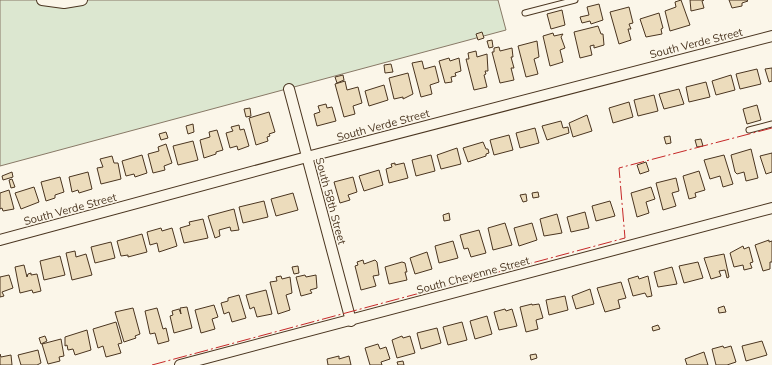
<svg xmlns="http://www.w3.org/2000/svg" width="772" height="365" viewBox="0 0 772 365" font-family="Mulish,sans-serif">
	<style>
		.green { fill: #dce7d0; stroke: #887966 }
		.building { fill: #ecdcbc; stroke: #4a3520 }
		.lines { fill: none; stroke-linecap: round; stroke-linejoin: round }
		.service-casing { stroke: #4a3520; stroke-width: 7 }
		.minor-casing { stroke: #4a3520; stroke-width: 12 }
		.service { stroke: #fbf6e9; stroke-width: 5 }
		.minor { stroke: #fbf6e9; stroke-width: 10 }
		.power { stroke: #c62828; stroke-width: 1; stroke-dasharray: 14 3 2 3; stroke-linecap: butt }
		.labels { text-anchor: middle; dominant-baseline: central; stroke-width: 3; stroke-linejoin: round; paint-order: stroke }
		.street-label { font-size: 11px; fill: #4a3520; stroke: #fbf6e9 }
	</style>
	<rect width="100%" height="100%" fill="#fbf6e9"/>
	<polygon class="green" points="0,0 498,0 506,30 0,166"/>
	<g class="building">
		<polygon points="681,0 690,25 670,31 665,11 676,7 675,2"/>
		<polygon points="690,0 704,0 702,1 704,8 691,11"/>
		<polygon points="729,0 747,0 748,1 742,3 742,6 732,8"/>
		<polygon points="599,4 603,20 591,24 590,21 582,23 580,17 589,15 587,7"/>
		<polygon points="629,7 633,23 629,24 631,29 628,29 631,40 619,44 610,12"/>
		<polygon points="562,10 565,25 551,29 547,14"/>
		<polygon points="659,13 663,28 661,29 662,34 646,37 640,19"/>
		<polygon points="598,26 601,34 603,34 604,45 594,48 594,45 590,46 592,55 580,58 574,32"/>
		<polygon points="482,32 484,38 478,40 476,34"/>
		<polygon points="553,33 554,36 563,34 561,37 565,48 560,50 563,62 550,66 543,36"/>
		<polygon points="492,40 493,47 489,48 487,41"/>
		<polygon points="537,41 539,57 534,59 538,74 526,77 518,46"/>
		<polygon points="499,47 500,51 512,48 513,57 511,57 514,68 511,68 514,80 500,83 492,52 494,52 494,48"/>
		<polygon points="476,51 477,57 487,54 488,71 485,71 486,74 484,75 487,87 474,90 466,59 469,59 468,53"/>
		<polygon points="449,58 450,61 459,58 461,71 455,73 456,76 451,77 452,82 445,83 439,61"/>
		<polygon points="422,61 424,69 435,66 439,82 430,85 432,94 421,97 412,63"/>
		<polygon points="391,64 393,72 385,73 384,65"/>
		<polygon points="772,68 772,81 769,82 765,69"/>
		<polygon points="757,69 761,84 740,89 736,74"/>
		<polygon points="408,73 413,94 403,99 403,97 394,99 389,78"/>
		<polygon points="343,75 344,80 337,83 335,77"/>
		<polygon points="731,75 735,90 716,95 712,81"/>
		<polygon points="345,81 347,90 358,87 362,103 353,106 355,114 344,117 335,84"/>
		<polygon points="706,82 710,97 689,102 686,87"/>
		<polygon points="384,85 388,100 369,106 365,91"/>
		<polygon points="679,89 684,104 664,109 659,94"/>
		<polygon points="654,95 658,111 638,116 634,100"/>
		<polygon points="629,102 633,117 613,123 609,108"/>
		<polygon points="326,104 327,108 332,107 336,121 317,126 314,114 320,112 318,106"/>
		<polygon points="757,105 761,120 747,124 743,109"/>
		<polygon points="250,108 251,116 246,117 244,109"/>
		<polygon points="269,112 275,132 269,134 270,136 267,137 268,141 256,145 249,118"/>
		<polygon points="587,115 592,131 573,137 569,123"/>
		<polygon points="561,121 563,128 568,127 569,133 547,140 542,126"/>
		<polygon points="193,124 194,132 188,134 186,126"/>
		<polygon points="239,125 240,130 244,129 249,146 238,150 237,146 230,148 226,133 233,131 231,127"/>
		<polygon points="535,128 539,143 520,148 516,133"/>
		<polygon points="217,130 223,150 216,152 216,154 204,158 200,140 210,137 209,132"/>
		<polygon points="166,132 168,138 161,140 159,134"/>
		<polygon points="509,135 513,150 494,155 490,140"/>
		<polygon points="670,136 671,143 666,144 664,137"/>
		<polygon points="701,139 703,146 697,147 695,140"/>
		<polygon points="193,141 198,160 178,165 173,146"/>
		<polygon points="483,142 486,149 488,149 489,153 486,154 486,156 468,162 463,148"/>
		<polygon points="166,144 172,163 164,166 165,170 153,173 148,154 159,151 158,147"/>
		<polygon points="457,148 461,164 441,169 437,155"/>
		<polygon points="751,149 758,178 746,181 744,172 737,174 735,172 731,155"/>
		<polygon points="772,153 772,172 766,174 760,156"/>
		<polygon points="142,155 147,173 135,177 134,174 126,176 122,161"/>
		<polygon points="431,155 435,171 416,176 412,160"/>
		<polygon points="724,155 733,184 723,187 720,176 710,179 704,160"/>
		<polygon points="112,156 114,163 118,163 121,179 101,184 97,168 103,167 100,159"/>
		<polygon points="646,162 649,171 640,174 637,165"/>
		<polygon points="395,163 395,165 404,163 408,178 389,183 386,169 392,167 391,164"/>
		<polygon points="379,170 383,185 364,191 359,176"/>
		<polygon points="699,171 705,190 695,193 696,197 689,199 683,176"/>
		<polygon points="12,172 13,177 3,180 2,176"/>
		<polygon points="88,172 92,189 79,193 78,190 72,192 69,177"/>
		<polygon points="60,177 64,192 55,195 55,198 46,201 41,182"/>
		<polygon points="353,177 357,192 348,195 350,200 340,203 334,182"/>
		<polygon points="676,178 679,191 672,193 676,206 663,210 656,183"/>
		<polygon points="12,179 15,187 11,188 9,180"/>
		<polygon points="34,187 39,202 21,209 15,193"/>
		<polygon points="651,187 655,199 646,202 649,213 637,217 631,193"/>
		<polygon points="9,190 14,209 3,211 2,208 0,209 0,193"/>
		<polygon points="538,192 539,197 533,198 532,193"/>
		<polygon points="293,193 298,210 276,216 271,199"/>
		<polygon points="526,194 527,201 523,202 520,195"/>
		<polygon points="264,201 268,217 243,223 239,207"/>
		<polygon points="610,201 615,216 596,221 592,206"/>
		<polygon points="234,209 239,230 231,231 230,227 219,230 220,236 215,238 208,216"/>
		<polygon points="585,212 589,228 571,232 567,217"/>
		<polygon points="449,213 450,220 444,221 443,215"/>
		<polygon points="557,214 562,233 544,236 540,219"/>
		<polygon points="203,219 208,238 184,243 180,228 190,225 189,222"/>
		<polygon points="505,223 512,245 493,250 488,228"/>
		<polygon points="532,223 537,240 519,246 514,228"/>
		<polygon points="161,228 162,231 172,228 177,246 159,252 157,243 150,245 147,232"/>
		<polygon points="479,230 486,253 471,257 468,248 464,249 460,235"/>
		<polygon points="142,234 147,252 128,257 128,255 121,256 117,241"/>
		<polygon points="769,240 769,242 772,241 772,262 770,262 770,269 763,271 755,245"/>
		<polygon points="453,241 458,258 439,263 435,246"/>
		<polygon points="111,242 115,258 95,263 91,247"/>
		<polygon points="743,246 744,249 749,247 753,262 750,263 752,268 744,270 743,265 734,267 730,253"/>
		<polygon points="75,251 76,257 86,254 92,275 72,280 66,253"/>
		<polygon points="427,252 432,269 415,274 410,258"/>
		<polygon points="724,254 729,277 727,278 725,270 719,271 721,276 711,279 704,258"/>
		<polygon points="60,256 65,275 44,280 40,261"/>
		<polygon points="363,260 364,264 375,260 377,262 379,275 373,276 376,286 361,290 355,266 358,265 357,262"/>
		<polygon points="402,262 405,263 407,272 405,272 407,280 389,284 385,267"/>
		<polygon points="698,262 703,278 684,283 679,266"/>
		<polygon points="24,265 27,277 28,274 31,273 31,275 37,274 41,291 33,293 32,290 20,293 15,267"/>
		<polygon points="298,266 299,273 294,274 292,267"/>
		<polygon points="672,267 677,284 658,287 654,272"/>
		<polygon points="9,275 13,288 2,292 4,296 0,297 0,277"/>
		<polygon points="305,275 306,277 316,275 317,288 310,290 312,293 301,296 296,277"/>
		<polygon points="281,276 282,279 290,277 292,293 286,295 290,310 278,314 270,282 277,281 276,277"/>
		<polygon points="638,276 639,279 648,276 652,296 647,297 645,293 633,296 628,279"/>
		<polygon points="621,282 626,298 618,300 620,308 605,312 597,288"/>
		<polygon points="590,289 594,304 576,309 572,296"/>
		<polygon points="266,290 272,314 257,317 254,307 250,309 246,295"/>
		<polygon points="239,295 246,318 232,322 229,312 224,314 221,303 228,301 228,298"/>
		<polygon points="565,296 568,310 549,315 546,300"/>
		<polygon points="532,304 532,305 539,304 543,318 536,320 538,329 526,332 520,307"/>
		<polygon points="214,305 218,317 212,319 215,329 201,333 195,310"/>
		<polygon points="724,306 726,312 719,313 718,308"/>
		<polygon points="187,307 192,328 174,333 170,316 173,315 172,311 179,309 181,314 180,308"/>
		<polygon points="133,308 140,334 135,336 136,338 124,342 115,312"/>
		<polygon points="157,308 163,329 166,328 169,341 158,344 155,333 150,334 145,311"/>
		<polygon points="505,309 506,311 512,309 517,326 499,330 494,312"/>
		<polygon points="487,316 492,334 475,339 470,321"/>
		<polygon points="116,322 122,343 118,344 121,353 106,357 103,346 98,348 93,329"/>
		<polygon points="462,322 467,340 448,345 443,327"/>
		<polygon points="658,325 660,329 653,331 652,327"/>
		<polygon points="437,328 441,343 421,349 417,333"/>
		<polygon points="87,330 91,350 75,355 73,349 68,350 67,345 65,346 65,337"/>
		<polygon points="45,336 47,341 41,344 39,338"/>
		<polygon points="402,336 403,338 410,336 415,353 397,358 392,340"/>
		<polygon points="61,339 64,356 59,357 60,361 48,364 42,344"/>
		<polygon points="762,341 767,355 746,361 742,346"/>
		<polygon points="378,344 380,349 386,347 390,359 381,362 382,365 370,365 365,348"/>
		<polygon points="723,346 724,348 731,346 736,362 727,365 716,365 712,349"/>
		<polygon points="38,350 41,363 37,365 21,365 18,355"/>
		<polygon points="704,352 708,365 687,365 685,359"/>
		<polygon points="0,354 1,357 11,355 12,365 0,365"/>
		<polygon points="536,354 537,358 531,360 530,355"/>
		<polygon points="339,356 339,359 349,356 351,365 328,365 327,359"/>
		<polygon points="403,361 404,365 398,365 397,362"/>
	</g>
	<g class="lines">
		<g class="service-casing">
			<g id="service">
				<polyline points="525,13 575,0"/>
				<polyline points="749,130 772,124"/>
			</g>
		</g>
		<g class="minor-casing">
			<g id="minor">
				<polyline points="42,0 64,3 82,0"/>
				<polyline points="289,89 351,321"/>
				<polyline points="0,240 307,157 772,36"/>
				<polyline points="180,365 772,208"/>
			</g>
		</g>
		<use href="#service" class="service"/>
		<use href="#minor" class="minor"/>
		<polyline class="power" points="152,365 625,238 619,168 772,128"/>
	</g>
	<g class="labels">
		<g class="street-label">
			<text transform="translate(696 43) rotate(-14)">South Verde Street</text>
			<text transform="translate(383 125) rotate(-15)">South Verde Street</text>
			<text transform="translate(331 201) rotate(75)">South 58th Street</text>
			<text transform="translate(70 209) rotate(-15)">South Verde Street</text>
			<text transform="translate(473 275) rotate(-15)">South Cheyenne Street</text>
		</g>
	</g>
</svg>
